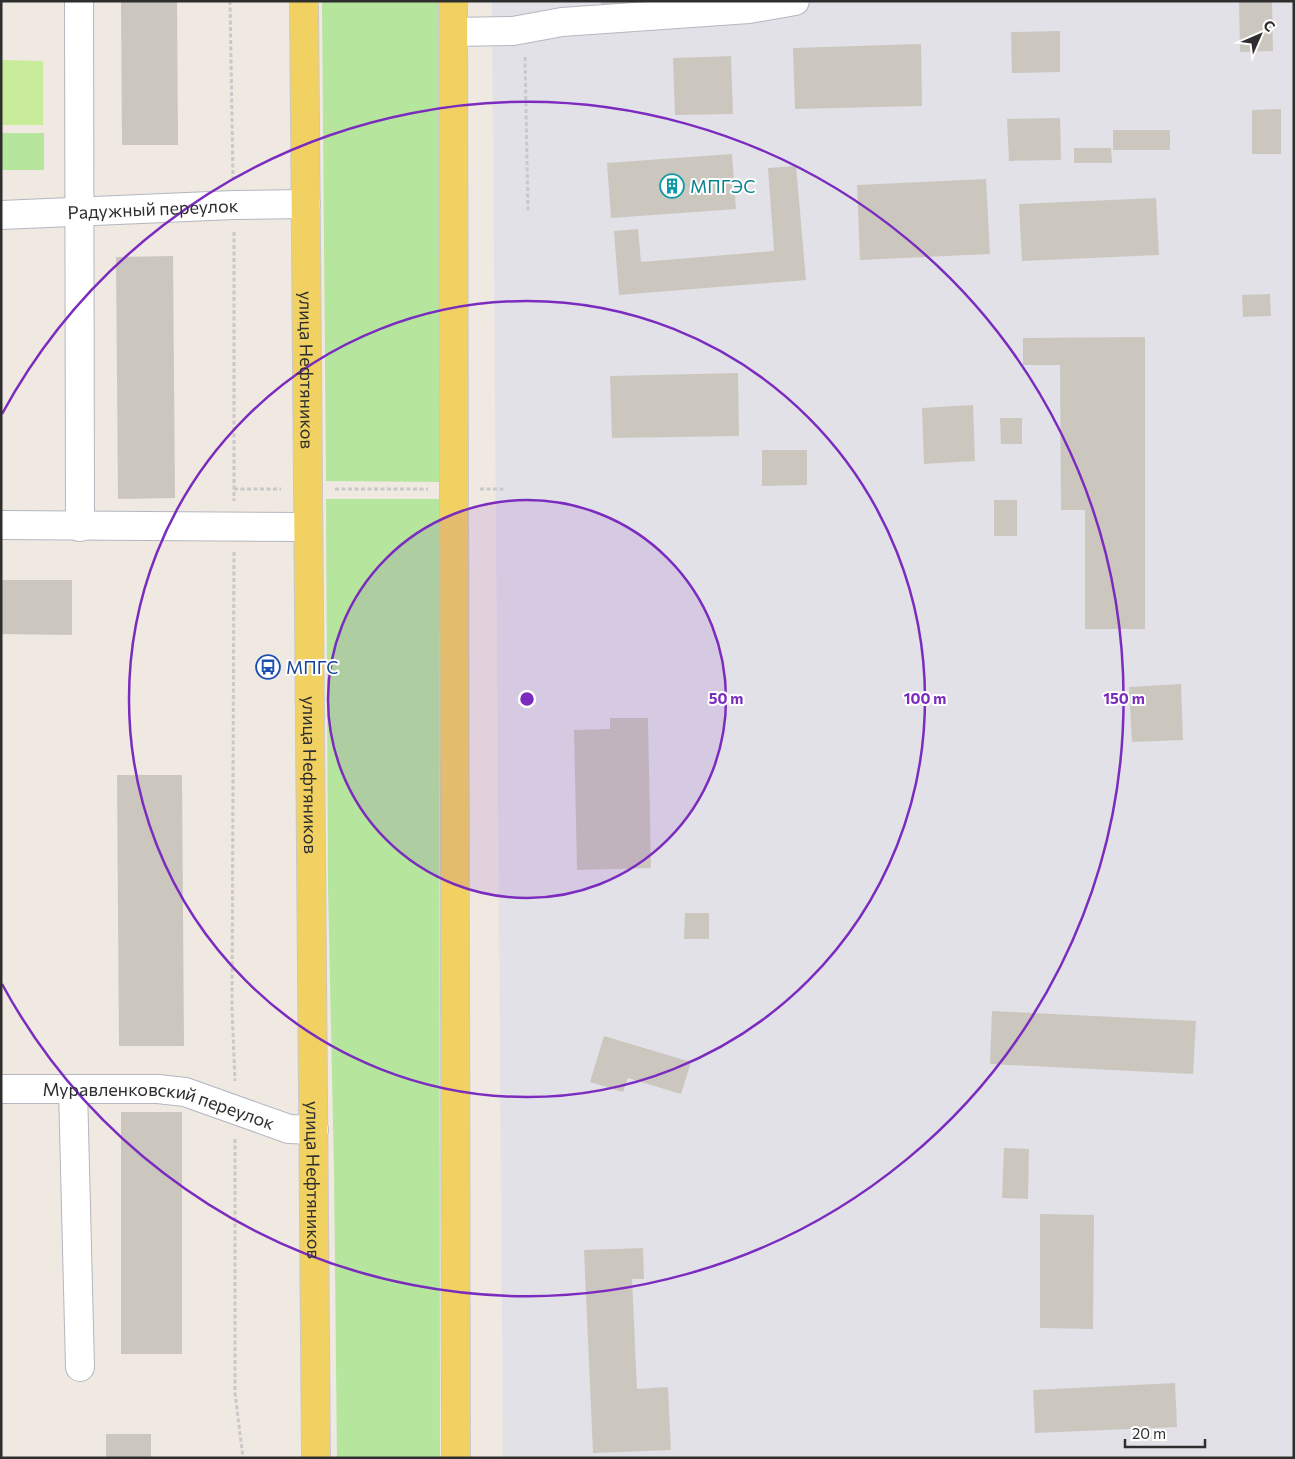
<svg xmlns="http://www.w3.org/2000/svg" width="1295" height="1459" viewBox="0 0 1295 1459" font-family="Commissioner,sans-serif">
	<style>
		.industrial { fill: #e3e1e8 }
		.green { fill: #b6e59e }
		.pitch { fill: #c9ec9a }
		.building { fill: #cbc7bf }
		.lines { fill: none; stroke-linecap: round; stroke-linejoin: round }
		.minor-casing { stroke: #b4b7c1; stroke-width: 30 }
		.major-casing { stroke: #c9c9c9; stroke-width: 30 }
		.path { stroke: #c9c9c9; stroke-width: 3; stroke-dasharray: 4 2.5; stroke-linecap: butt }
		.minor { stroke: #fff; stroke-width: 28 }
		.major { stroke: #f2d163; stroke-width: 28 }
		.ring { fill: none; stroke: #7b2cbf; stroke-width: 2.5 }
		.labels { text-anchor: middle; dominant-baseline: central; stroke-width: 4; stroke-linejoin: round; paint-order: stroke }
		.culture-label { font-size: 18px; fill: #0d838f; stroke: #fff; text-anchor: start }
		.street-label { font-size: 18px; fill: #2e2e2e; stroke: #fff }
		.transit-label { font-size: 18px; fill: #164399; stroke: #fff; text-anchor: start }
		.centre { fill: #7b2cbf; stroke: #fff; stroke-width: 2.5 }
		.ring-label { font-size: 15px; text-anchor: middle; font-weight: bold; fill: #7b2cbf; stroke: #fff; stroke-width: 4; stroke-linejoin: round; paint-order: stroke }
	</style>
	<rect width="100%" height="100%" fill="#efe9e1"/>
	<polygon class="industrial" points="492,1 1294,1 1294,1458 503,1458"/>
	<g class="green">
		<polygon points="322,1 439,1 439,482 326,481"/>
		<rect x="1" y="133" width="43" height="37"/>
		<polygon points="326,499 439,499 440,1458 337,1458 334,1172 328,887"/>
	</g>
	<polygon class="pitch" points="1,60 43,61 43,125 1,125"/>
	<g class="building">
		<polygon points="121,1 177,1 178,145 122,145"/>
		<polygon points="601,1 631,1 631,6 601,7"/>
		<polygon points="1239,1 1272,1 1273,51 1240,52"/>
		<polygon points="1060,31 1060,72 1012,73 1011,32"/>
		<polygon points="921,44 922,106 795,109 793,48"/>
		<polygon points="731,56 733,114 675,115 673,58"/>
		<polygon points="1281,109 1281,154 1252,154 1252,110"/>
		<polygon points="1060,118 1061,160 1009,161 1007,119"/>
		<rect x="1113" y="130" width="57" height="20"/>
		<polygon points="1074,148 1111,148 1112,163 1074,163"/>
		<polygon points="732,154 736,209 611,218 607,163"/>
		<polygon points="796,166 806,280 619,295 614,231 638,229 641,262 774,251 768,168"/>
		<polygon points="986,179 990,254 860,260 857,185"/>
		<polygon points="1156,198 1159,255 1022,261 1019,204"/>
		<polygon points="173,256 175,498 118,499 116,257"/>
		<polygon points="1270,294 1271,316 1243,317 1242,295"/>
		<polygon points="1145,337 1145,629 1085,629 1085,510 1061,510 1060,365 1023,365 1023,338"/>
		<polygon points="738,373 739,436 612,438 610,376"/>
		<polygon points="973,405 975,461 924,464 922,408"/>
		<polygon points="1000,418 1022,418 1022,444 1001,444"/>
		<polygon points="762,450 807,450 807,485 762,486"/>
		<rect x="994" y="500" width="23" height="36"/>
		<polygon points="1,580 72,580 72,635 1,634"/>
		<polygon points="1181,684 1183,740 1132,742 1129,687"/>
		<polygon points="610,718 648,718 651,868 577,870 574,730 610,729"/>
		<polygon points="117,775 182,775 184,1046 119,1046"/>
		<polygon points="685,913 709,913 709,939 684,939"/>
		<polygon points="992,1011 1196,1021 1193,1074 990,1064"/>
		<polygon points="604,1036 691,1062 681,1094 628,1078 623,1092 590,1082"/>
		<rect x="121" y="1112" width="61" height="242"/>
		<polygon points="1004,1148 1029,1149 1028,1199 1002,1198"/>
		<polygon points="1040,1214 1094,1215 1093,1329 1040,1328"/>
		<polygon points="643,1248 644,1279 632,1279 637,1389 668,1387 671,1450 593,1453 584,1250"/>
		<polygon points="1175,1383 1177,1427 1035,1433 1033,1390"/>
		<rect x="106" y="1434" width="45" height="24"/>
	</g>
	<g class="lines">
		<g class="minor-casing">
			<g id="minor">
				<polyline points="79,1 80,527"/>
				<polyline points="453,32 513,31 562,22 749,9 795,1"/>
				<path id="s1" d="M1,215L234,205L306,204"/>
				<polyline points="1,525 307,527"/>
				<path id="s2" d="M1,1089H158L185,1092L289,1129L314,1130"/>
				<polyline points="73,1089 80,1367"/>
			</g>
		</g>
		<g class="major-casing">
			<g id="major">
				<path id="s3" d="M304,1L316,1458"/>
				<polyline points="453,1 456,1458"/>
			</g>
		</g>
		<g class="path">
			<polyline points="230,1 233,178"/>
			<polyline points="525,57 528,210"/>
			<polyline points="234,232 234,501"/>
			<polyline points="234,489 281,489"/>
			<polyline points="335,489 428,489"/>
			<polyline points="480,489 504,489"/>
			<polyline points="234,552 232,1009 235,1081"/>
			<polyline points="235,1139 235,1393 243,1458"/>
		</g>
		<use href="#minor" class="minor"/>
		<use href="#major" class="major"/>
	</g>
	<circle cx="527" cy="699" r="199" fill="#7b2cbf" fill-opacity=".12"/>
	<g class="ring">
		<circle cx="527" cy="699" r="199"/>
		<circle cx="527" cy="699" r="398"/>
		<path d="M2 414A597 597 0 1 1 2 984"/>
	</g>
	<defs>
		<g id="building-ring" transform="scale(1.25)"><circle r="9.5" fill="#fff" stroke="#0f9aa8" stroke-width="1.5"/><path d="M-4-6H4V6H1V3H-1V6H-4ZM-2.5-4.3h1.7v1.8h-1.7ZM.8-4.3h1.7v1.8H.8ZM-2.5-1h1.7V.8h-1.7ZM.8-1h1.7V.8H.8Z" fill="#0f9aa8"/></g>
		<g id="bus-ring" transform="scale(1.25)"><circle r="9.5" fill="#fff" stroke="#1a4fb4" stroke-width="1.5"/><path d="M-5-6H5V4H4V6H2V4H-2V6H-4V4H-5ZM-3.5-4V0h7V-4ZM-3.5 1.2v1.5H-2V1.2ZM2 1.2v1.5H3.5V1.2Z" fill="#1a4fb4"/></g>
	</defs>
	<g fill-rule="evenodd">
		<use href="#building-ring" x="672" y="186"/>
		<use href="#bus-ring" x="268" y="667"/>
	</g>
	<g class="labels">
		<g class="culture-label">
			<text x="690" y="186">МПГЭС</text>
		</g>
		<g class="street-label">
			<text stroke="none"><textPath href="#s1" startOffset="152">Радужный переулок</textPath></text>
			<text stroke="none"><textPath href="#s3" startOffset="369">улица Нефтяников</textPath></text>
			<text stroke="none"><textPath href="#s3" startOffset="774">улица Нефтяников</textPath></text>
			<text stroke="none"><textPath href="#s2" startOffset="160">Муравленковский переулок</textPath></text>
			<text stroke="none"><textPath href="#s3" startOffset="1179">улица Нефтяников</textPath></text>
		</g>
		<g class="transit-label">
			<text x="286" y="667">МПГС</text>
		</g>
	</g>
	<circle cx="527" cy="699" r="8" class="centre"/>
	<g class="ring-label">
		<text x="726" y="704">50 m</text>
		<text x="925" y="704">100 m</text>
		<text x="1124" y="704">150 m</text>
	</g>
	<rect width="1295" height="1459" fill="none" stroke="#2e2e2e" stroke-width="5"/>
	<g transform="translate(1260 35) rotate(45)" stroke="#ffffff" stroke-width="4" paint-order="stroke">
	<path d="M0-4L9 19L0 12L-9 19Z" fill="#2e2e2e"/>
	<text y="-8" font-size="14" font-weight="bold" text-anchor="middle" fill="#2e2e2e">С</text>
	</g>
	<path d="M1125 1439v8h80v-8" fill="none" stroke="#2e2e2e" stroke-width="2.5"/>
	<text x="1132" y="1439" font-size="15" fill="#2e2e2e" stroke="#ffffff" stroke-width="4" paint-order="stroke">20 m</text>
</svg>
